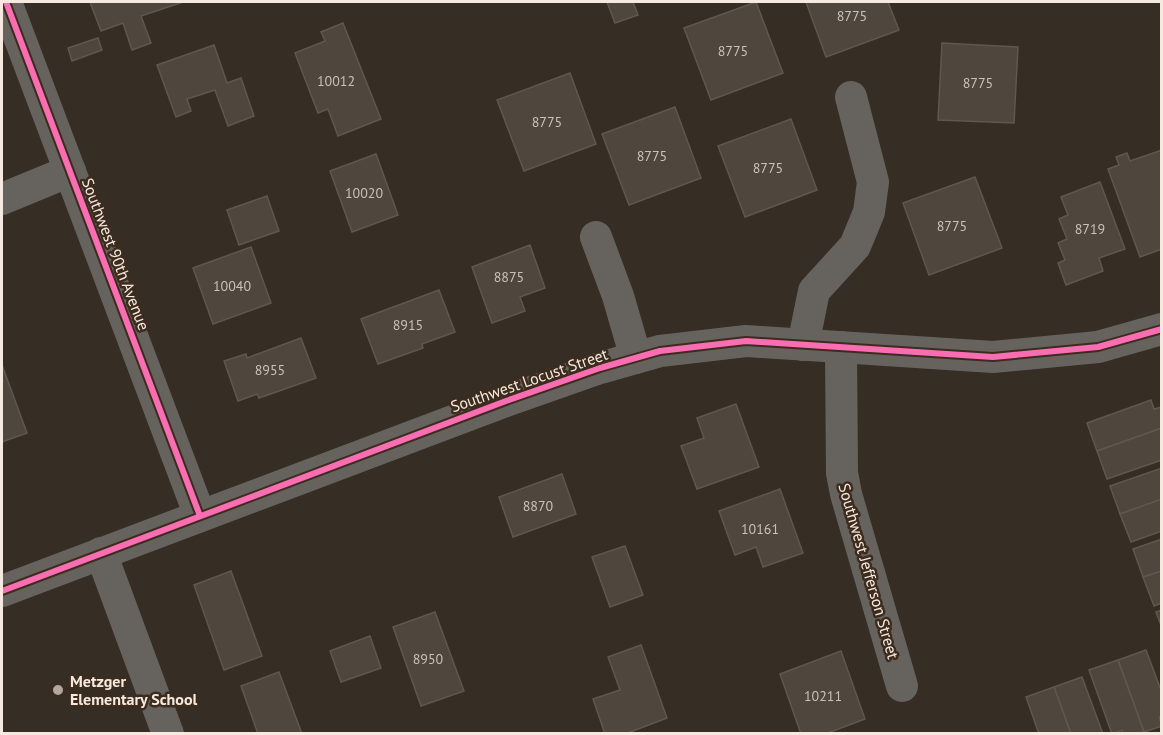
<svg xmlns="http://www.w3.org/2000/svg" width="1163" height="735" viewBox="0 0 1163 735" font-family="'PT Sans',sans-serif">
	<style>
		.building { fill: #4f463e; stroke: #605750; stroke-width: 1.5 }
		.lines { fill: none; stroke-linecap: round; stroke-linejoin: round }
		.minor { stroke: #66635f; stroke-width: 32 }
		.cycleway-casing { stroke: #3d2c1d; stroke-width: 10 }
		.cycleway { stroke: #f96db3; stroke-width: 6 }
		.poi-dot { fill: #b2a79e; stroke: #3d2c1d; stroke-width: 2 }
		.labels { text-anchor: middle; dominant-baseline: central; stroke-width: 5; stroke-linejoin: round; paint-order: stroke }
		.number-label { font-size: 14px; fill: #ccc0b8 }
		.street-label { font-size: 16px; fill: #f5e9e0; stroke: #3d2c1d }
		.poi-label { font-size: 16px; font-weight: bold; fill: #f5e9e0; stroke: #3d2c1d; text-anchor: start }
	</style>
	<rect width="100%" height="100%" fill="#362d24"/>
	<g class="building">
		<polygon points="90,2 183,2 141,16 151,43 132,50 123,23 101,31"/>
		<polygon points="607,2 633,2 638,15 615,23"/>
		<polygon points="756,2 783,73 711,100 684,28"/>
		<polygon points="806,2 888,2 899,30 826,57"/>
		<polygon points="343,23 381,119 338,136 328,109 318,113 295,53 325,41 321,32"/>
		<polygon points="98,38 102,50 72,61 68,48"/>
		<polygon points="942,43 1018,47 1014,123 938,120"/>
		<polygon points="214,45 227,83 241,78 254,116 228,126 215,90 187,99 191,111 176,117 157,65"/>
		<polygon points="570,73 596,144 524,171 497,100"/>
		<polygon points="675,107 701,178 629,205 602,134"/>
		<polygon points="791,119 817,190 745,217 718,146"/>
		<polygon points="1162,150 1162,249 1140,257 1108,169 1119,165 1116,157 1127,153 1130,161"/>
		<polygon points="376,154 398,215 352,232 330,171"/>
		<polygon points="975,177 1002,248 929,275 903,203"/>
		<polygon points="1100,182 1125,249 1099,258 1103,271 1066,285 1058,263 1065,260 1058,243 1067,239 1059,219 1068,215 1061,197"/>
		<polygon points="267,196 279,231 239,245 227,210"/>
		<polygon points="530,245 545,288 520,297 525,311 492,323 472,267"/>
		<polygon points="251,247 271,303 213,324 193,268"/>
		<polygon points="439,290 455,332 422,344 423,348 378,364 361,319"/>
		<polygon points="301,338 316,378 259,398 257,394 238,401 224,361 246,354 247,358"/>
		<polygon points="2,365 27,433 2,442"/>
		<polygon points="1151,400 1154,409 1162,407 1162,428 1097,451 1087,423"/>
		<polygon points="736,404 759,467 697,489 681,446 704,438 697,418"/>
		<polygon points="1162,428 1162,460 1107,479 1097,451"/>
		<polygon points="1162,468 1162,499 1120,514 1110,486"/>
		<polygon points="562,474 576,514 513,537 499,497"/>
		<polygon points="780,489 803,553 763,567 756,547 735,555 719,511"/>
		<polygon points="1162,499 1162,531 1131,542 1120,514"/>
		<polygon points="1162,539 1162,571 1143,577 1133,549"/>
		<polygon points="625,546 643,595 610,607 592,557"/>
		<polygon points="231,571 262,656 224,670 194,585"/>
		<polygon points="1162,571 1162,603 1154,606 1143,577"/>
		<polygon points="1162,610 1162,628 1156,612"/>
		<polygon points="435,612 464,691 421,706 393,627"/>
		<polygon points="370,636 381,668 341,682 330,651"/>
		<polygon points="641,645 667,718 625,734 605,734 593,699 620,690 608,657"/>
		<polygon points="1146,650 1162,693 1162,716 1159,717 1162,726 1144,732 1118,660"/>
		<polygon points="841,651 865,719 825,734 801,734 780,674"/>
		<polygon points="1118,660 1144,732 1140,734 1123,734 1122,730 1112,734 1089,670"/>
		<polygon points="279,672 302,734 258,734 241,686"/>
		<polygon points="1082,677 1103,734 1071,734 1054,687"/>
		<polygon points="1054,687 1071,734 1039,734 1026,697"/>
	</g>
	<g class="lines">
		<g class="minor">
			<polyline points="6,2 200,516"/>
			<polyline points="2,199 70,171"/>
			<polyline points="596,237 618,296 636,358"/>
			<polyline points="803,345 814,291 855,246 869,212 873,182 851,97"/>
			<polyline points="841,347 842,473 846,494 902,686"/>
			<polyline points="101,553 168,734"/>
			<polyline points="2,591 506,401 600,368 660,351 746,341 993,357 1098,347 1162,329"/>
		</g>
		<g class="cycleway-casing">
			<g id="cycleway">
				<polyline points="6,2 200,516"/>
				<polyline points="2,591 506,401 600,368 660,351 746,341 993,357 1098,347 1162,329"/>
			</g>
		</g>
		<use href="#cycleway" class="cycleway"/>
	</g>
	<circle class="poi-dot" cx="58" cy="690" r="6"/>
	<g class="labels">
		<g class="number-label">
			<text x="852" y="16">8775</text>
			<text x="733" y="51">8775</text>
			<text x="336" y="81">10012</text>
			<text x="978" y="83">8775</text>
			<text x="547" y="122">8775</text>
			<text x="652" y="156">8775</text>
			<text x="768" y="168">8775</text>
			<text x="364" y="193">10020</text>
			<text x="952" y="226">8775</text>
			<text x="1090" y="229">8719</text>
			<text x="509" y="277">8875</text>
			<text x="232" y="286">10040</text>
			<text x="408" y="325">8915</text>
			<text x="270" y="370">8955</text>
			<text x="538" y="506">8870</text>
			<text x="760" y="529">10161</text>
			<text x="428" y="659">8950</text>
			<text x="823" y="696">10211</text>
		</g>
		<g class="street-label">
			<text transform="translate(116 254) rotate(69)">Southwest 90th Avenue</text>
			<text transform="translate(529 380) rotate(-19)">Southwest Locust Street</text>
			<text transform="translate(869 571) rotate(74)">Southwest Jefferson Street</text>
		</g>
		<g class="poi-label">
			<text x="70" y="681">Metzger<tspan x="70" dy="18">Elementary School</tspan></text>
		</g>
	</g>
	<rect width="1163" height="735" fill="none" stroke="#f5e9e0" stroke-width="6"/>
</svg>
